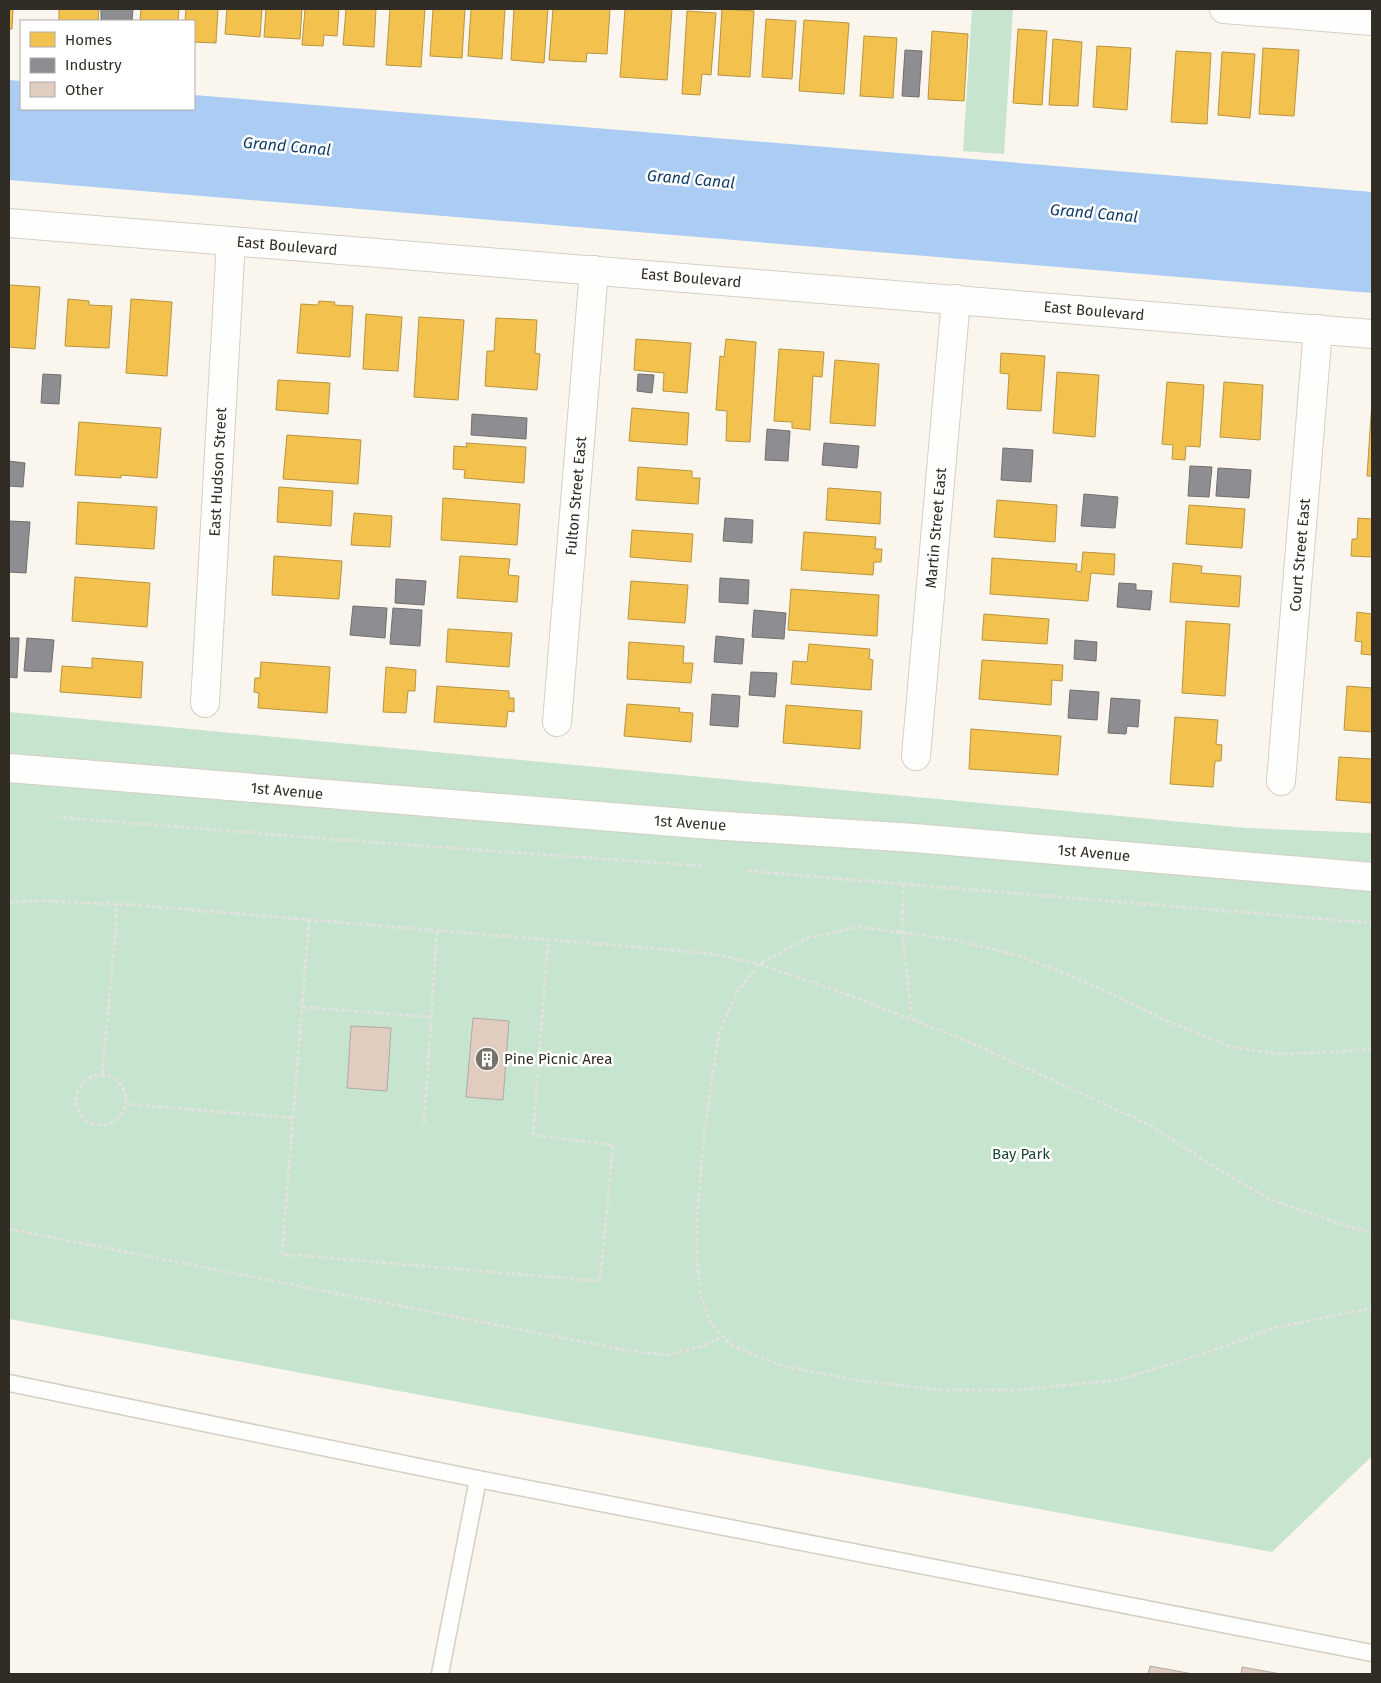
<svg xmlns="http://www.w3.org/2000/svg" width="1381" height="1683" viewBox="0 0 1381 1683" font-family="'Fira Sans',sans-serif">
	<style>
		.green { fill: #c6e4ce }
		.water { fill: #accdf3 }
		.homes { fill: #f2c14e; stroke: #b89541 }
		.industry { fill: #8d8d92; stroke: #717071 }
		.building { fill: #e0cdc0; stroke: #b0aaa4 }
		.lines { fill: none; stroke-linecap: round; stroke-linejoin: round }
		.lane-casing { stroke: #d3cfc7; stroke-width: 19 }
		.street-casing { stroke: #d3cfc7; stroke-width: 30 }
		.path { stroke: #e3e2e0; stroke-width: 3; stroke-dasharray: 4 2.5; stroke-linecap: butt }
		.lane { stroke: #fefefc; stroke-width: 16 }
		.street { stroke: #fefefc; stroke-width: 28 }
		.labels { text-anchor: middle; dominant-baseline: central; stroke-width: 5; stroke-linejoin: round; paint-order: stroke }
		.street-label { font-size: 15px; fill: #312d24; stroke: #fff }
		.poi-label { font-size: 15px; fill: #312d24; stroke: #fff; text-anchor: start }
		.park-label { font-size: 15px; fill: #1c4731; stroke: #fff }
		.water-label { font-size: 16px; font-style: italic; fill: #113d6a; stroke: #fff }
	</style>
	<rect width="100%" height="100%" fill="#faf6ee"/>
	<g class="green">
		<polygon points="972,9 1013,9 1004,154 963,151"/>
		<polygon points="9,712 1247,828 1372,833 1372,1456 1272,1552 9,1319"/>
	</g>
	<polygon class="water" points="9,80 21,81 21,109 194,109 194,95 1372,192 1372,293 9,180"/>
	<g class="homes">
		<polygon points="9,9 13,9 12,29 9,29"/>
		<polygon points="59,9 99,9 98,21 59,21"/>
		<polygon points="141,9 179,9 178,21 140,21"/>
		<polygon points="186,9 218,9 216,43 194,42 194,21 185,21"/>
		<polygon points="227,9 262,9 260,37 225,34"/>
		<polygon points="266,9 302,9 300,39 264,37"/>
		<polygon points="305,9 339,9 337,36 324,35 323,46 302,45"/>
		<polygon points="346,9 376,9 374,47 343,45"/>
		<polygon points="390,9 425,9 421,67 386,65"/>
		<polygon points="433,9 465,9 462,58 430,56"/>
		<polygon points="471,9 505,9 502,59 468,56"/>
		<polygon points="514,9 548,9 544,63 511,60"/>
		<polygon points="553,9 610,9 607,54 587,53 586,62 549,60"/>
		<polygon points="625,9 672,9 667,80 620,77"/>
		<polygon points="722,9 754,11 750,77 718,75"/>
		<polygon points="687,11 716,13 711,75 702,74 700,95 682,94"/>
		<polygon points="766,19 796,21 792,79 762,77"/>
		<polygon points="804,20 849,23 844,94 799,91"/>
		<polygon points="1018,29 1047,31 1042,105 1013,103"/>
		<polygon points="932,31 968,34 964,101 928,99"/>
		<polygon points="864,36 897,38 893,98 860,96"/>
		<polygon points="1053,39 1082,42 1078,106 1049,105"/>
		<polygon points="1097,46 1131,48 1127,110 1093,107"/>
		<polygon points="1263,48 1299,50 1294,116 1259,114"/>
		<polygon points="1176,51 1211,53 1207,124 1171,122"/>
		<polygon points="1222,52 1255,54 1250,118 1218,115"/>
		<polygon points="9,285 40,287 35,349 9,347"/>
		<polygon points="68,299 89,301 89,305 112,306 109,348 65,346"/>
		<polygon points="131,299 172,302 167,376 126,373"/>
		<polygon points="319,301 335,302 334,305 353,306 350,357 297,353 301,304 318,305"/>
		<polygon points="366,314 402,317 398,371 363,369"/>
		<polygon points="419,317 464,320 458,400 414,397"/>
		<polygon points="496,318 537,320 535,353 540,354 537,390 485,386 487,351 494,351"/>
		<polygon points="636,339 691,343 687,393 663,391 664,373 634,370"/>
		<polygon points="726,339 756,342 750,442 726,441 727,411 716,410 720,356 724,357"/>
		<polygon points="779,349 824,352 822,377 813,376 810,430 792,428 792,422 774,421"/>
		<polygon points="1001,353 1045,356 1041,411 1007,409 1009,374 1000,373"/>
		<polygon points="835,360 879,364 875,426 830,423"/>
		<polygon points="1057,372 1099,375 1095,437 1053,433"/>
		<polygon points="278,380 330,383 328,414 276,410"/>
		<polygon points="1167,382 1204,385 1200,447 1186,446 1185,460 1172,459 1173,445 1162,444"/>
		<polygon points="1224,382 1263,385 1260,440 1220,437"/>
		<polygon points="1372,401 1372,476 1367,476"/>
		<polygon points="632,408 689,413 687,445 629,441"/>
		<polygon points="79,422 161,428 157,478 121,475 121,478 75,475"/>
		<polygon points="287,435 361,440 358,484 283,479"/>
		<polygon points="466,443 526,447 524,483 464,478 465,470 453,469 454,446 467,447"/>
		<polygon points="638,467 692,471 692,478 700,478 698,504 636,500"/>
		<polygon points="279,487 333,491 331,526 277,522"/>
		<polygon points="828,488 881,492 880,524 826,520"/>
		<polygon points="443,498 520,504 517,545 441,540"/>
		<polygon points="997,500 1057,505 1055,542 994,537"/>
		<polygon points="78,502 157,507 154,549 76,544"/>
		<polygon points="1189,505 1245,509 1242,548 1186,544"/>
		<polygon points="354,513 392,516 390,547 351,545"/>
		<polygon points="1358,518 1372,519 1372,557 1351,556 1352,539 1357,539"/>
		<polygon points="632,530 693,534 691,562 630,557"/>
		<polygon points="804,532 876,537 875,549 882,549 881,562 874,562 873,575 801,570"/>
		<polygon points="1083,552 1115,554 1114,575 1091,573 1088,601 990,594 992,558 1077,564 1076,571 1081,572"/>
		<polygon points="274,556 342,561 339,599 272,595"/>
		<polygon points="460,556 510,559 508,575 519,576 517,602 457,598"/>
		<polygon points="1173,563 1202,566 1201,573 1241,576 1239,607 1170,602"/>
		<polygon points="75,577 150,583 147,627 72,621"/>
		<polygon points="631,581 688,585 685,623 628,619"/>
		<polygon points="791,589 879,595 877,636 788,630"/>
		<polygon points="1357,612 1372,614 1372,655 1361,654 1362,642 1355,641"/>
		<polygon points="984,614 1049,619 1047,644 982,640"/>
		<polygon points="1186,621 1230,624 1225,696 1182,693"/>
		<polygon points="448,629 512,633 509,667 446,662"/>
		<polygon points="629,642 684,646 683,663 693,663 691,683 627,679"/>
		<polygon points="809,644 870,649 869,659 873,660 871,690 791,684 793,661 807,662"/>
		<polygon points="92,658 143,662 141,698 60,692 62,666 92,668"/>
		<polygon points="982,660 1063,665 1062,681 1052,680 1051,705 979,699"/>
		<polygon points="261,662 330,667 327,713 258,708 259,693 254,692 255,678 260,678"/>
		<polygon points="386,667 416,670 415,691 408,691 406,713 383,712"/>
		<polygon points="437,686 509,691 509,698 514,698 514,712 508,711 506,727 434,722"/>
		<polygon points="1347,686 1372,688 1372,732 1344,730"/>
		<polygon points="627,704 680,708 679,712 693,713 691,742 624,736"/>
		<polygon points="786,705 862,711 860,749 783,743"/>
		<polygon points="1175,717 1218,720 1216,744 1222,745 1221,761 1215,761 1213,787 1170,784"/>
		<polygon points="971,729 1061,736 1058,775 969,769"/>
		<polygon points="1339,757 1372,759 1372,803 1336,800"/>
	</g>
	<g class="industry">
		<polygon points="101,9 133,9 132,21 101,21"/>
		<polygon points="905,50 922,51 919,97 902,96"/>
		<polygon points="43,374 61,375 59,404 41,403"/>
		<polygon points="638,374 654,375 652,393 637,391"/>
		<polygon points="472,414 527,418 526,439 471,435"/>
		<polygon points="767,429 790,431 788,461 765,460"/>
		<polygon points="824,443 859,446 857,468 822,465"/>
		<polygon points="1003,448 1033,450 1031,482 1001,480"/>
		<polygon points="9,461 25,463 23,487 9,486"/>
		<polygon points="1190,466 1212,467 1209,497 1188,496"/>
		<polygon points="1218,468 1251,470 1249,498 1216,496"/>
		<polygon points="1084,494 1118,497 1115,528 1081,526"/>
		<polygon points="725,518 753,520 752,543 723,541"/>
		<polygon points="9,521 30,522 26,573 9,572"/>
		<polygon points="720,578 749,580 748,604 719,602"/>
		<polygon points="396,579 426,581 424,605 395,603"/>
		<polygon points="1119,583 1136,584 1136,590 1152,591 1150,610 1117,607"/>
		<polygon points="353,606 387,608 385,638 350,635"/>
		<polygon points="393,608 422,610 420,646 390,644"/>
		<polygon points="754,610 786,613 784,639 752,637"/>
		<polygon points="716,636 744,639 742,664 714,662"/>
		<polygon points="9,638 19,638 17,678 9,677"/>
		<polygon points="27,638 54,640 51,672 24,671"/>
		<polygon points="1075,640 1097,642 1096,661 1074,659"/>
		<polygon points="751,672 777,673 775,697 749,695"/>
		<polygon points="1070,690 1099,692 1097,720 1068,718"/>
		<polygon points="712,694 740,696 738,727 710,725"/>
		<polygon points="1111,698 1140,700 1138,727 1127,726 1126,734 1108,733"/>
	</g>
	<g class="building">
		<polygon points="473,1018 509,1021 503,1100 466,1097"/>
		<polygon points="351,1026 391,1028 387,1091 347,1088"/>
		<polygon points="1150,1666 1193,1674 1148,1674"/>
		<polygon points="1242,1667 1281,1674 1241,1674"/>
	</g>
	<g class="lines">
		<g class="lane-casing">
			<g id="lane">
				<polyline points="9,1383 478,1479 1372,1653"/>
				<polyline points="440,1674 478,1479"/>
			</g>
		</g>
		<g class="street-casing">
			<g id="street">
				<polyline points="1224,9 1372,21"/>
				<polyline points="9,223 1372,334"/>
				<polyline points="205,703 231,241"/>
				<polyline points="557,722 594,270"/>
				<polyline points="916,756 956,299"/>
				<polyline points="9,768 710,825 914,838 1372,877"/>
				<polyline points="1281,781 1318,329"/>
			</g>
		</g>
		<g class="path">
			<polyline points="57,817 317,838 701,866"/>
			<polyline points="748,871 1372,923"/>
			<polyline points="903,884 902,933 912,1019"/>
			<polyline points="9,902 46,901 134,905 682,951 713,954 759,964 829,988 958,1037 1150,1125 1213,1166 1269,1199 1349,1227 1372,1233"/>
			<polyline points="309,920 282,1254 600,1281 613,1145 533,1135 548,940"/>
			<polyline points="302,1007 431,1017"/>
			<polyline points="1372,1048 1335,1052 1279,1054 1232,1047 1169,1022 1091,984 1020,956 950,939 859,927 810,937 759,964 737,992 719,1033 704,1135 697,1216 697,1261 700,1293 710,1322 731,1345 783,1366 855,1380 941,1390 1017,1390 1118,1380 1203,1354 1274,1328 1372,1308"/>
			<polyline points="102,1074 116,928 117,904"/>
			<circle cx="101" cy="1100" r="25"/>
			<polyline points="126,1104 293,1118"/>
			<polyline points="424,1123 437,931"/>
			<polyline points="9,1229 630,1351 667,1355 703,1346 723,1336"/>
		</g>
		<use href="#lane" class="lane"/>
		<use href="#street" class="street"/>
	</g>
	<defs>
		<g id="building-disc" transform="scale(1.25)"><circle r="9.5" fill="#77736b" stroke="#fff"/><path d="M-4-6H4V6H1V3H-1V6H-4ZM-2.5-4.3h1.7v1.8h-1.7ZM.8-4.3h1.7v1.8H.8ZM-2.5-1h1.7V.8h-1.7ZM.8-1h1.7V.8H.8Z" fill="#fff"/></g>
	</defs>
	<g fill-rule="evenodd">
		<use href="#building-disc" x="487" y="1059"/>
	</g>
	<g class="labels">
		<g class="street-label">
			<text transform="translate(287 246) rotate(5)">East Boulevard</text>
			<text transform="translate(691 278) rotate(5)">East Boulevard</text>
			<text transform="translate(1094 311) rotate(5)">East Boulevard</text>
			<text transform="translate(218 472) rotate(-87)">East Hudson Street</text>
			<text transform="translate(576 496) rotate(-85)">Fulton Street East</text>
			<text transform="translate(936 528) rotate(-85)">Martin Street East</text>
			<text transform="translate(1300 555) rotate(-85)">Court Street East</text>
			<text transform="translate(287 791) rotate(5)">1st Avenue</text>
			<text transform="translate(690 823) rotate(4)">1st Avenue</text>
			<text transform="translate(1094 853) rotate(5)">1st Avenue</text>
		</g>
		<g class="poi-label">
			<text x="504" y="1059">Pine Picnic Area</text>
		</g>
		<g class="park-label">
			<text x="1021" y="1154">Bay Park</text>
		</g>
		<g class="water-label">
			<text transform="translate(287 146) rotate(5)">Grand Canal</text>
			<text transform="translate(691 179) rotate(5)">Grand Canal</text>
			<text transform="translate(1094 213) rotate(5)">Grand Canal</text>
		</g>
	</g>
	<rect width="1381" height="1683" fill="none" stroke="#312d24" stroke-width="20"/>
	<rect x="20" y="20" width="175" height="90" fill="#ffffff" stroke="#adaba7"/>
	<rect x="30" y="32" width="25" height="15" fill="#f2c14e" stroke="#adaba7"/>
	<text x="65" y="45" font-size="15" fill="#312d24">Homes</text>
	<rect x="30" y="58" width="25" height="15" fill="#8d8d92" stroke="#adaba7"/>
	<text x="65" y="70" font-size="15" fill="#312d24">Industry</text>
	<rect x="30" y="82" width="25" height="15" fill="#e0cdc0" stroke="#adaba7"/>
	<text x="65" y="95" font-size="15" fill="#312d24">Other</text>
</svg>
